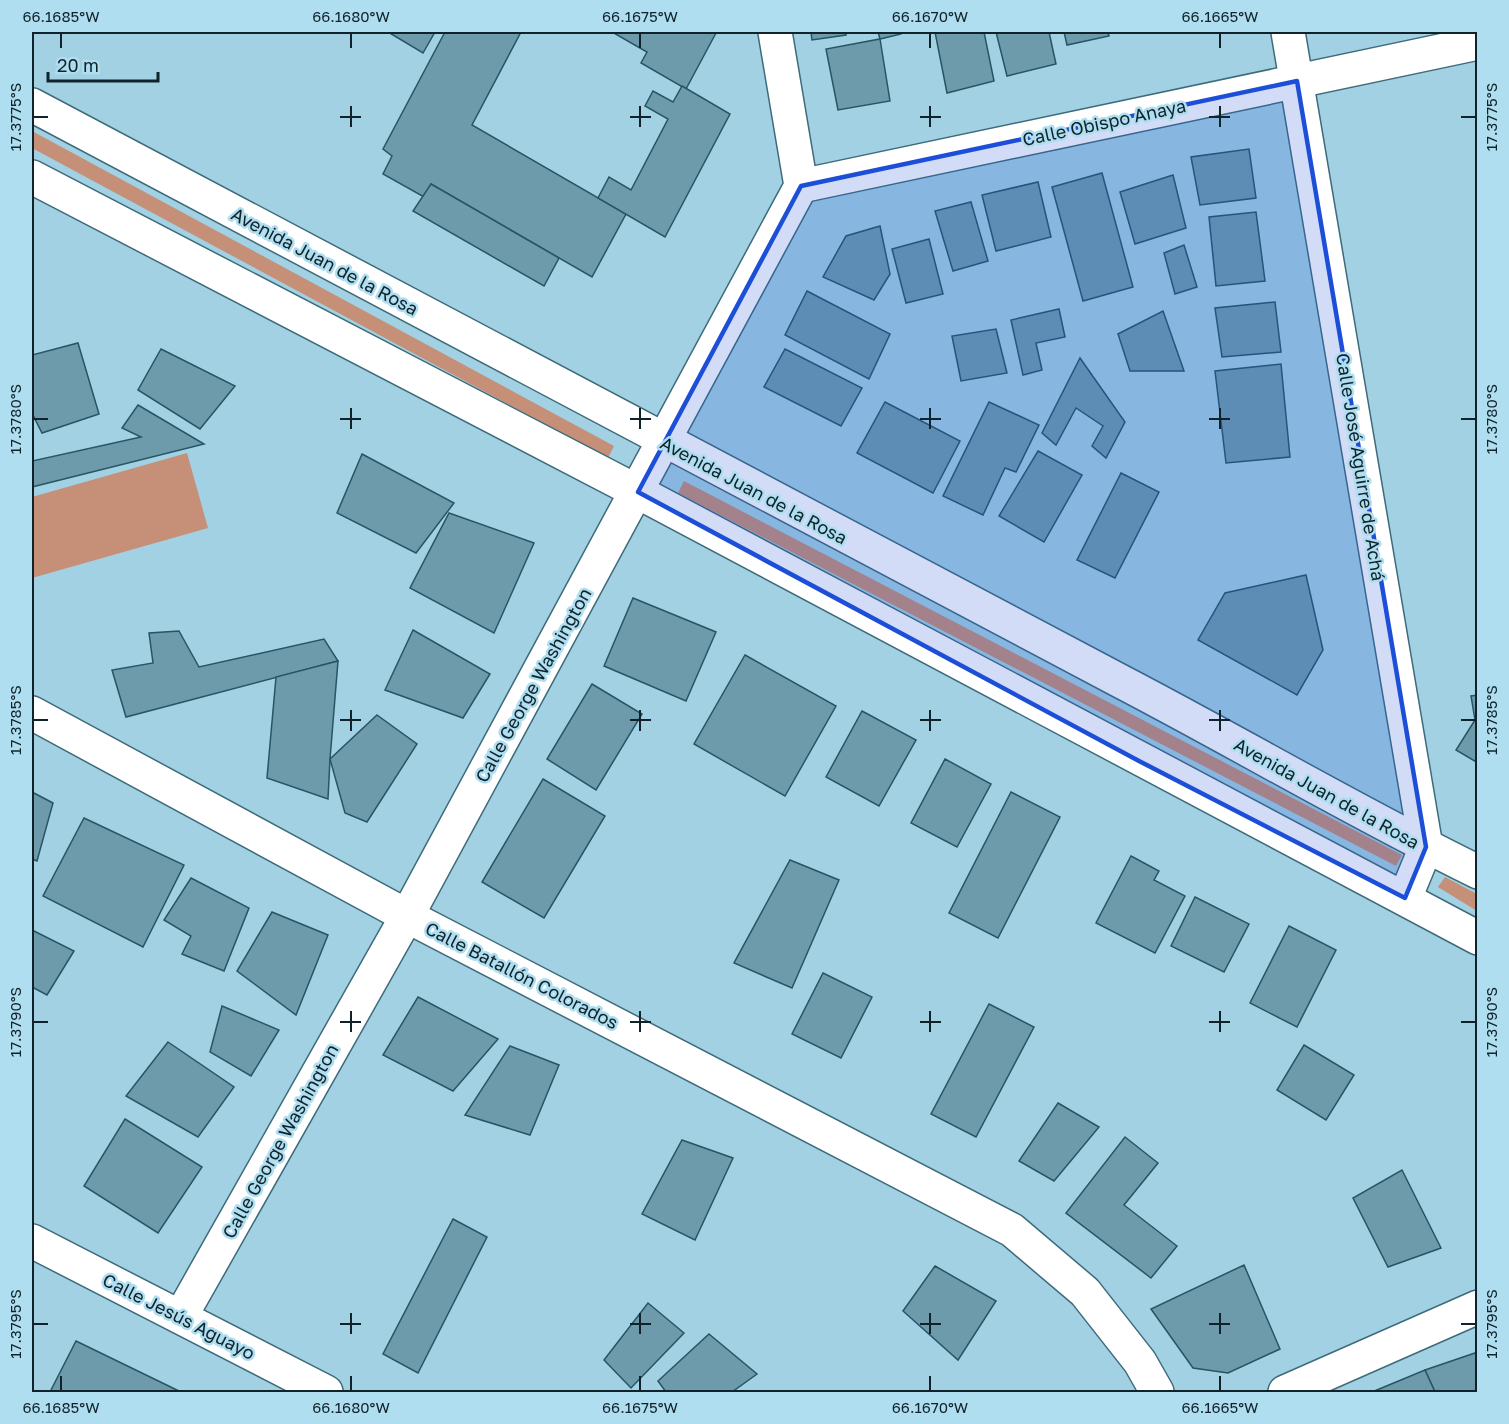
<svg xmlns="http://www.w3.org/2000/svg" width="1509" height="1424" viewBox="0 0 1509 1424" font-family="'Golos Text',sans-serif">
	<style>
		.green { fill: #c58f78 }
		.building { fill: #6d9bac; stroke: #285564; stroke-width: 1.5 }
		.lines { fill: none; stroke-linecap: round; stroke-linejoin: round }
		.minor-casing { stroke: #3e6b7b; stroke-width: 36 }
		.major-casing { stroke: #3e6b7b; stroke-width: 36 }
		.minor { stroke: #fff; stroke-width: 33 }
		.major { stroke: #fff; stroke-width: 33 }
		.marked { fill: #1d4ed8; fill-opacity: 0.2; stroke: #1d4ed8; stroke-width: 4.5; stroke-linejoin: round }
		.ticks { fill: none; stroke: #10232a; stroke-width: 2 }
		.labels { text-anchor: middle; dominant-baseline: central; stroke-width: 5; stroke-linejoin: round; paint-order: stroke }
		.street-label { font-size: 18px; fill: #10232a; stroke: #afdef1 }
		.neatline { fill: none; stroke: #10232a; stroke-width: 2 }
		.ticks-label { font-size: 15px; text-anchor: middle; fill: #10232a }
	</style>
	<rect width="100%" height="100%" fill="#a2d1e3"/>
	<g class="green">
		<polygon points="32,131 614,446 608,458 32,148"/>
		<polygon points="187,453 208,528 32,578 32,497"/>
		<polygon points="684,481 1402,855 1396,866 678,493"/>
		<polygon points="1445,877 1477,894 1477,911 1438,887"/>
	</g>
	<g class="building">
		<polygon points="388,32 435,32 423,53"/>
		<polygon points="445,32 521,32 472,125 626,214 592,277 431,184 424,197 383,174 392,156 383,149"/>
		<polygon points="612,32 713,32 716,33 686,89 641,63 647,52"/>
		<polygon points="811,32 846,32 846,35 812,40"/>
		<polygon points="878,32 901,32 901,34 880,39"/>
		<polygon points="935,32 984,32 994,81 947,93"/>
		<polygon points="996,32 1049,32 1056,64 1007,76"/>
		<polygon points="1064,32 1108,32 1109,36 1067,45"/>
		<polygon points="880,39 890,101 838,110 826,49"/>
		<polygon points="682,86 730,114 665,237 598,198 609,177 631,190 668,119 645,106 653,91 673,102"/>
		<polygon points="1249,149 1256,198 1200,205 1191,157"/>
		<polygon points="1102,173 1133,287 1083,301 1052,187"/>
		<polygon points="1173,175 1186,228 1135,244 1120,192"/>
		<polygon points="1038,182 1051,237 996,251 982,195"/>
		<polygon points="431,184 559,258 544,286 413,211"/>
		<polygon points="971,202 988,261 953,271 935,211"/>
		<polygon points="1256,212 1265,281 1216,286 1209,217"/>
		<polygon points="880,226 890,274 874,300 823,277 846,236"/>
		<polygon points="929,239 943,294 906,303 892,249"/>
		<polygon points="1184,245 1197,287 1175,294 1164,253"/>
		<polygon points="807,291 890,334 869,379 785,335"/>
		<polygon points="1275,302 1281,352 1222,357 1215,308"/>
		<polygon points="1059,309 1065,337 1036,343 1042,370 1023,375 1011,320"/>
		<polygon points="1163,311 1184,371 1130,371 1118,334"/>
		<polygon points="996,329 1007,373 961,381 952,336"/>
		<polygon points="78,343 99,414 42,433 32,413 32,355"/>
		<polygon points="161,349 235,386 200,429 138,390"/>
		<polygon points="785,349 862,388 841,426 764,387"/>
		<polygon points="1080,358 1125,422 1106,458 1092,446 1103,426 1076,408 1056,445 1042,433"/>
		<polygon points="1281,364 1290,457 1226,463 1215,371"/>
		<polygon points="885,402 960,441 933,493 857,453"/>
		<polygon points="989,402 1039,425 1016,472 1005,468 983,515 943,496"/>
		<polygon points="138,405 204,444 32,487 32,461 141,437 122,428"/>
		<polygon points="1038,451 1082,475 1044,542 999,516"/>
		<polygon points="362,454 454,503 416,553 337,513"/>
		<polygon points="1121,473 1159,492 1115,578 1077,560"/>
		<polygon points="449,513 534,543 494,633 410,588"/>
		<polygon points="1306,575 1323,650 1297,695 1198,640 1225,593"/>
		<polygon points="633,598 716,632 686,701 604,666"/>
		<polygon points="413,630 490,674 463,718 385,690"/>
		<polygon points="179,631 199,667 324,639 338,661 126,717 112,670 153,663 149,633"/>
		<polygon points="745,655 836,706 785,796 694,744"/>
		<polygon points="338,661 330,759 328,799 267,778 276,677"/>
		<polygon points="592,684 642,714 596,790 547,759"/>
		<polygon points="1478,695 1478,763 1456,750 1475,720 1471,696"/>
		<polygon points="862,711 916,740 879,806 826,777"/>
		<polygon points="377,715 417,744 367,822 345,813 330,759"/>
		<polygon points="945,759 991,784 957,847 911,823"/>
		<polygon points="543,779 605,816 544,918 482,882"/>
		<polygon points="32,792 53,803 37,861 32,859"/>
		<polygon points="1011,792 1060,817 998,938 949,913"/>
		<polygon points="84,818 184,865 143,947 43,896"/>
		<polygon points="1131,856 1159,871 1154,880 1185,896 1155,953 1096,923"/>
		<polygon points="790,860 839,880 792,988 734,963"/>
		<polygon points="191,878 249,908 224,971 182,954 191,936 164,920"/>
		<polygon points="1195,897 1249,924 1224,972 1171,946"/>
		<polygon points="272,912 328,935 296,1015 237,971"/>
		<polygon points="1289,926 1336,950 1297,1027 1250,1003"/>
		<polygon points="32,930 74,951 47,995 32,987"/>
		<polygon points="823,973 872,997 841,1058 792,1034"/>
		<polygon points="418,997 498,1039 453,1091 383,1055"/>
		<polygon points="989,1004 1034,1027 976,1137 931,1114"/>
		<polygon points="222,1006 279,1030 251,1076 210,1052"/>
		<polygon points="168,1042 234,1087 198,1137 126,1096"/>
		<polygon points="1304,1045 1354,1075 1326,1120 1277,1090"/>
		<polygon points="510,1046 559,1065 530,1135 465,1115"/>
		<polygon points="1058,1103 1099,1127 1054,1181 1019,1161"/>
		<polygon points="125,1119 202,1167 158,1233 84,1186"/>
		<polygon points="1125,1137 1158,1163 1124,1205 1177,1246 1151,1278 1066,1213"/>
		<polygon points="682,1140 733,1158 695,1240 642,1214"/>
		<polygon points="1402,1170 1441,1248 1388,1267 1353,1198"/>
		<polygon points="453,1219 487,1237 418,1373 383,1354"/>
		<polygon points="1244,1265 1280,1349 1228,1373 1193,1368 1151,1309"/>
		<polygon points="935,1266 996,1301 958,1360 903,1311"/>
		<polygon points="648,1303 684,1333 631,1388 604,1360"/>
		<polygon points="709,1334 757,1374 732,1392 666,1392 658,1381"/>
		<polygon points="76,1341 181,1392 50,1392"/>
		<polygon points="1475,1353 1478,1358 1478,1392 1435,1392 1425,1370"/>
		<polygon points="1425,1370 1435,1392 1372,1392"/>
	</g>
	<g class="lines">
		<g class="minor-casing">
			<g id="minor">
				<polyline points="1288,32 1426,847 1405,898"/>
				<polyline points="801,186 1478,43"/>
				<polyline points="32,713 407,916 1012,1230 1085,1292 1140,1362 1157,1392"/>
				<polyline points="32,1241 326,1392"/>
				<polyline points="181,1316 407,916 801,186 775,32"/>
				<polyline points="1285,1392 1478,1307"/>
			</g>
		</g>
		<g class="major-casing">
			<g id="major">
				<path d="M32,105C394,299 757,492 1122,682C1241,744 1357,813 1478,872"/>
				<polyline points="32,177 638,492 1478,938"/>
			</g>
		</g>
		<use href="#minor" class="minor"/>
		<use href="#major" class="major"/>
	</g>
	<path class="marked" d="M1297,81L1426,847L1405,898L1139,761L638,492L801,186Z"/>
	<path class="ticks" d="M61,33V48M351,33V48M640,33V48M930,33V48M1220,33V48M351,106V127M640,106V127M930,106V127M1220,106V127M33,117H48M340,117H361M630,117H651M920,117H941M1209,117H1230M1461,117H1476M351,408V429M640,408V429M930,408V429M1220,408V429M33,419H48M340,419H361M630,419H651M920,419H941M1209,419H1230M1461,419H1476M351,710V731M640,710V731M930,710V731M1220,710V731M33,720H48M340,720H361M630,720H651M920,720H941M1209,720H1230M1461,720H1476M351,1011V1032M640,1011V1032M930,1011V1032M1220,1011V1032M33,1022H48M340,1022H361M630,1022H651M920,1022H941M1209,1022H1230M1461,1022H1476M351,1313V1334M640,1313V1334M930,1313V1334M1220,1313V1334M33,1324H48M340,1324H361M630,1324H651M920,1324H941M1209,1324H1230M1461,1324H1476M61,1376V1391M351,1376V1391M640,1376V1391M930,1376V1391M1220,1376V1391"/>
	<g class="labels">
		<g class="street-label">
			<text transform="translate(1104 122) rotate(-12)">Calle Obispo Anaya</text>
			<text transform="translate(325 261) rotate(28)">Avenida Juan de la Rosa</text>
			<text transform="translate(1361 467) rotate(81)">Calle José Aguirre de Achá</text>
			<text transform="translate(754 490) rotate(28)">Avenida Juan de la Rosa</text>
			<text transform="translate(533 685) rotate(-61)">Calle George Washington</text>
			<text transform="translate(1327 793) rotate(29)">Avenida Juan de la Rosa</text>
			<text transform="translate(522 975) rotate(27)">Calle Batallón Colorados</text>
			<text transform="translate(280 1141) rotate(-61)">Calle George Washington</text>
			<text transform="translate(179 1316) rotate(27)">Calle Jesús Aguayo</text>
		</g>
	</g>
	<rect width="1509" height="1424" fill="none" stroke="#afdef1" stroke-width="66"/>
	<path d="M48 72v9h110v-9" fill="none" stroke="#10232a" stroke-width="3"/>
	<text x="57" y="72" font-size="18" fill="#10232a" stroke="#afdef1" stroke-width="4.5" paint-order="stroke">20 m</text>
	<rect x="33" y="33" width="1443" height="1358" class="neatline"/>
	<g class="ticks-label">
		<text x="61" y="22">66.1685°W</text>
		<text x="351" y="22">66.1680°W</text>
		<text x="640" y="22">66.1675°W</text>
		<text x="930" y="22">66.1670°W</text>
		<text x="1220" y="22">66.1665°W</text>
		<text transform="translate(16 117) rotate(-90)" y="5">17.3775°S</text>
		<text transform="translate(1492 117) rotate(-90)" y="5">17.3775°S</text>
		<text transform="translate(16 419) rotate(-90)" y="5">17.3780°S</text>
		<text transform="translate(1492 419) rotate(-90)" y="5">17.3780°S</text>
		<text transform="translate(16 720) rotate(-90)" y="5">17.3785°S</text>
		<text transform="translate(1492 720) rotate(-90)" y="5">17.3785°S</text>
		<text transform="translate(16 1022) rotate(-90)" y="5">17.3790°S</text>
		<text transform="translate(1492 1022) rotate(-90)" y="5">17.3790°S</text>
		<text transform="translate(16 1324) rotate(-90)" y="5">17.3795°S</text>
		<text transform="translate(1492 1324) rotate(-90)" y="5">17.3795°S</text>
		<text x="61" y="1413">66.1685°W</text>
		<text x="351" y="1413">66.1680°W</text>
		<text x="640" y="1413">66.1675°W</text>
		<text x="930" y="1413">66.1670°W</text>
		<text x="1220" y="1413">66.1665°W</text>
	</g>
</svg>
